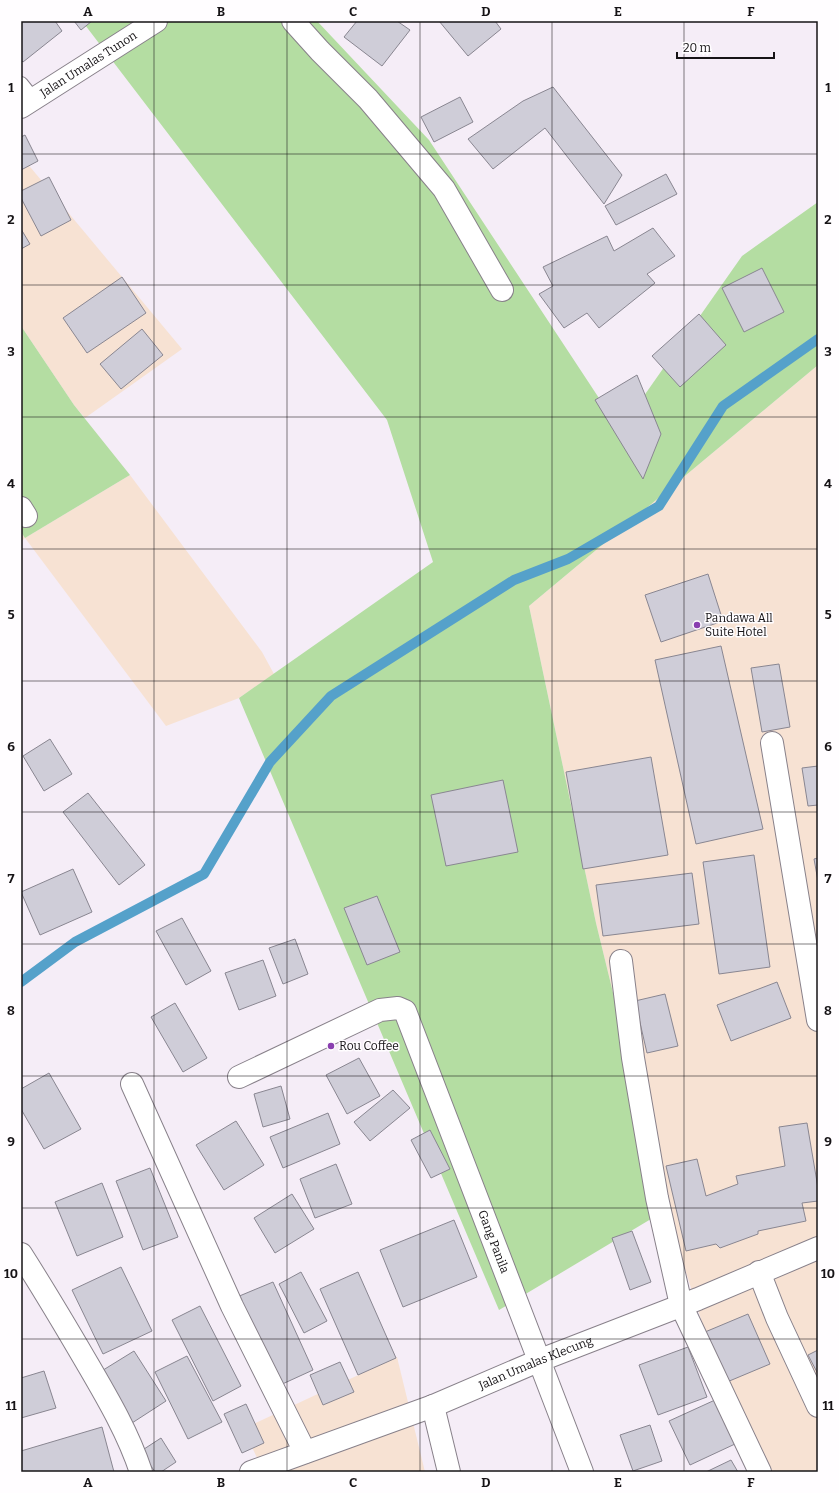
<svg xmlns="http://www.w3.org/2000/svg" width="839" height="1493" viewBox="0 0 839 1493" font-family="Bitter,serif">
	<style>
		.commercial { fill: #f7e2d3 }
		.green { fill: #b4dda2 }
		.lines { fill: none; stroke-linecap: round; stroke-linejoin: round }
		.stream { stroke: #55a1ca; stroke-width: 10 }
		.building { fill: #cfcdd8; stroke: #898691 }
		.lane-casing { stroke: #88818a; stroke-width: 16 }
		.street-casing { stroke: #88818a; stroke-width: 24 }
		.lane { stroke: #fff; stroke-width: 14 }
		.street { stroke: #fff; stroke-width: 22 }
		.grid { fill: none; stroke: #161316; stroke-width: 1; stroke-opacity: 0.55 }
		.poi-dot { fill: #893eb0; stroke: #fffdff; stroke-width: 1.5 }
		.labels { text-anchor: middle; dominant-baseline: central; stroke-width: 3; stroke-linejoin: round; paint-order: stroke }
		.street-label { font-size: 12px; fill: #161316; stroke: #fffdff }
		.poi-label { font-size: 12px; fill: #161316; stroke: #fffdff; text-anchor: start }
		.neatline { fill: none; stroke: #161316; stroke-width: 1.5 }
		.grid-label { font-size: 13px; text-anchor: middle; font-weight: bold; fill: #161316 }
	</style>
	<rect width="100%" height="100%" fill="#f5edf7"/>
	<g class="commercial">
		<polygon points="21,156 182,349 85,418 74,405 21,326"/>
		<polygon points="818,365 818,1472 750,1472 666,1210 596,923 529,606"/>
		<polygon points="130,475 262,652 274,674 239,698 166,726 25,538 21,542 21,532 25,538"/>
		<polygon points="397,1357 425,1472 264,1472 243,1429"/>
	</g>
	<g class="green">
		<polygon points="82,21 317,21 429,140 620,430 742,256 818,202 818,365 529,606 596,923 666,1210 499,1310 239,698 433,562 387,420"/>
		<polygon points="21,326 74,405 130,475 25,538 21,532"/>
	</g>
	<g class="lines">
		<polyline class="stream" points="21,982 75,942 204,874 270,762 331,696 514,580 568,559 659,506 723,406 818,339"/>
	</g>
	<g class="building">
		<polygon points="21,21 55,21 62,31 23,62 21,60"/>
		<polygon points="74,21 92,21 81,30"/>
		<polygon points="357,21 397,21 410,30 382,66 344,37"/>
		<polygon points="439,21 495,21 501,29 468,56"/>
		<polygon points="553,87 622,175 604,204 545,128 493,169 468,139 523,101"/>
		<polygon points="460,97 473,122 434,142 421,117"/>
		<polygon points="25,135 38,161 21,170 21,137"/>
		<polygon points="666,174 677,194 616,225 605,206"/>
		<polygon points="49,177 71,220 41,236 21,198 21,191"/>
		<polygon points="653,228 675,256 647,274 655,283 599,328 587,313 564,328 539,294 553,286 543,267 607,236 614,251"/>
		<polygon points="21,229 30,244 21,249"/>
		<polygon points="762,268 784,312 744,332 722,288"/>
		<polygon points="122,277 146,313 87,353 63,318"/>
		<polygon points="699,314 726,345 680,387 652,356"/>
		<polygon points="142,329 163,355 121,389 100,364"/>
		<polygon points="637,375 661,434 643,479 595,400"/>
		<polygon points="708,574 723,621 661,642 645,595"/>
		<polygon points="721,646 763,829 696,844 655,660"/>
		<polygon points="779,664 790,727 762,732 751,668"/>
		<polygon points="50,739 72,774 44,791 23,756"/>
		<polygon points="651,757 668,855 583,869 566,772"/>
		<polygon points="818,766 818,805 808,806 802,768"/>
		<polygon points="503,780 518,852 446,866 431,795"/>
		<polygon points="88,793 145,865 119,885 63,812"/>
		<polygon points="754,855 770,967 719,974 703,862"/>
		<polygon points="818,858 818,881 814,859"/>
		<polygon points="73,869 92,912 40,935 21,892"/>
		<polygon points="692,873 699,924 603,936 596,885"/>
		<polygon points="377,896 400,952 367,965 344,908"/>
		<polygon points="182,918 211,971 186,985 156,931"/>
		<polygon points="295,939 308,974 283,984 269,948"/>
		<polygon points="263,960 276,996 239,1010 225,973"/>
		<polygon points="777,982 791,1018 731,1041 717,1005"/>
		<polygon points="665,994 678,1046 647,1053 635,1001"/>
		<polygon points="175,1003 207,1058 183,1072 151,1017"/>
		<polygon points="359,1058 380,1096 347,1114 326,1075"/>
		<polygon points="49,1073 81,1129 44,1149 21,1109 21,1089"/>
		<polygon points="281,1086 290,1119 263,1127 254,1094"/>
		<polygon points="393,1090 410,1108 370,1141 354,1122"/>
		<polygon points="328,1113 340,1144 283,1168 270,1137"/>
		<polygon points="236,1121 264,1165 224,1190 196,1145"/>
		<polygon points="807,1123 818,1188 818,1201 802,1203 806,1221 758,1231 758,1234 720,1248 716,1244 686,1251 666,1166 697,1159 706,1196 738,1184 736,1176 785,1166 779,1127"/>
		<polygon points="430,1130 450,1169 431,1178 411,1140"/>
		<polygon points="336,1164 352,1204 315,1218 300,1179"/>
		<polygon points="150,1168 178,1237 143,1250 116,1181"/>
		<polygon points="102,1183 123,1237 77,1256 55,1202"/>
		<polygon points="292,1194 314,1229 275,1253 254,1218"/>
		<polygon points="454,1220 477,1277 403,1307 380,1250"/>
		<polygon points="632,1231 651,1282 630,1290 612,1238"/>
		<polygon points="121,1267 152,1331 103,1354 72,1290"/>
		<polygon points="301,1272 327,1321 304,1333 279,1284"/>
		<polygon points="358,1272 396,1358 358,1375 320,1289"/>
		<polygon points="273,1282 313,1370 278,1386 237,1297"/>
		<polygon points="200,1306 241,1386 213,1401 172,1320"/>
		<polygon points="748,1314 770,1364 727,1382 705,1332"/>
		<polygon points="688,1347 707,1397 658,1415 639,1365"/>
		<polygon points="818,1350 818,1374 808,1355"/>
		<polygon points="134,1351 166,1401 132,1423 100,1372"/>
		<polygon points="187,1356 222,1422 188,1439 155,1372"/>
		<polygon points="340,1362 354,1392 323,1405 310,1375"/>
		<polygon points="44,1371 56,1408 21,1418 21,1378"/>
		<polygon points="715,1400 735,1444 690,1465 669,1421"/>
		<polygon points="246,1404 264,1443 242,1453 224,1414"/>
		<polygon points="650,1425 662,1461 633,1471 620,1435"/>
		<polygon points="102,1427 114,1472 21,1472 21,1451"/>
		<polygon points="161,1438 176,1462 161,1472 155,1472 141,1451"/>
		<polygon points="731,1460 738,1472 706,1472"/>
	</g>
	<g class="lines">
		<g class="lane-casing">
			<polyline id="lane" points="21,84 33,99"/>
		</g>
		<g class="street-casing">
			<g id="street">
				<polyline points="293,21 320,51 368,99 444,189 502,290"/>
				<path id="s1" d="M21,107L156,21"/>
				<polyline points="21,508 26,516"/>
				<polyline points="772,743 818,1020"/>
				<polyline points="621,961 633,1058 657,1198 681,1305 760,1472"/>
				<path id="s2" d="M239,1077L380,1010L398,1008L405,1011L582,1472"/>
				<polyline points="132,1084 232,1306 305,1452"/>
				<path d="M21,1254C44,1290 66,1327 87,1363C108,1399 128,1433 141,1472"/>
				<polyline points="759,1272 777,1318 818,1406"/>
				<polyline points="433,1406 449,1472"/>
				<path id="s3" d="M251,1472L433,1406L538,1361L698,1299L818,1248"/>
			</g>
		</g>
		<use href="#lane" class="lane"/>
		<use href="#street" class="street"/>
	</g>
	<path class="grid" d="M154,21V1472M287,21V1472M420,21V1472M552,21V1472M684,21V1472M21,154H818M21,285H818M21,417H818M21,549H818M21,681H818M21,812H818M21,944H818M21,1076H818M21,1208H818M21,1339H818"/>
	<g class="poi-dot">
		<circle cx="697" cy="625" r="4"/>
		<circle cx="331" cy="1046" r="4"/>
	</g>
	<g class="labels">
		<g class="street-label">
			<text stroke="none"><textPath href="#s1" startOffset="80">Jalan Umalas Tunon</textPath></text>
			<text stroke="none"><textPath href="#s2" startOffset="429">Gang Panila</textPath></text>
			<text stroke="none"><textPath href="#s3" startOffset="305">Jalan Umalas Klecung</textPath></text>
		</g>
		<g class="poi-label">
			<text x="705" y="618">Pandawa All<tspan x="705" dy="14">Suite Hotel</tspan></text>
			<text x="339" y="1046">Rou Coffee</text>
		</g>
	</g>
	<rect width="839" height="1493" fill="none" stroke="#fffdff" stroke-width="44"/>
	<path d="M677 52v6h97v-6" fill="none" stroke="#161316" stroke-width="2"/>
	<text x="683" y="52" font-size="12" fill="#161316" stroke="#fffdff" stroke-width="3" paint-order="stroke">20 m</text>
	<rect x="22" y="22" width="795" height="1449" class="neatline"/>
	<g class="grid-label">
		<text x="88" y="16">A</text>
		<text x="221" y="16">B</text>
		<text x="353" y="16">C</text>
		<text x="486" y="16">D</text>
		<text x="618" y="16">E</text>
		<text x="751" y="16">F</text>
		<text x="11" y="92">1</text>
		<text x="828" y="92">1</text>
		<text x="11" y="224">2</text>
		<text x="828" y="224">2</text>
		<text x="11" y="356">3</text>
		<text x="828" y="356">3</text>
		<text x="11" y="488">4</text>
		<text x="828" y="488">4</text>
		<text x="11" y="619">5</text>
		<text x="828" y="619">5</text>
		<text x="11" y="751">6</text>
		<text x="828" y="751">6</text>
		<text x="11" y="883">7</text>
		<text x="828" y="883">7</text>
		<text x="11" y="1015">8</text>
		<text x="828" y="1015">8</text>
		<text x="11" y="1146">9</text>
		<text x="828" y="1146">9</text>
		<text x="11" y="1278">10</text>
		<text x="828" y="1278">10</text>
		<text x="11" y="1410">11</text>
		<text x="828" y="1410">11</text>
		<text x="88" y="1487">A</text>
		<text x="221" y="1487">B</text>
		<text x="353" y="1487">C</text>
		<text x="486" y="1487">D</text>
		<text x="618" y="1487">E</text>
		<text x="751" y="1487">F</text>
	</g>
</svg>
